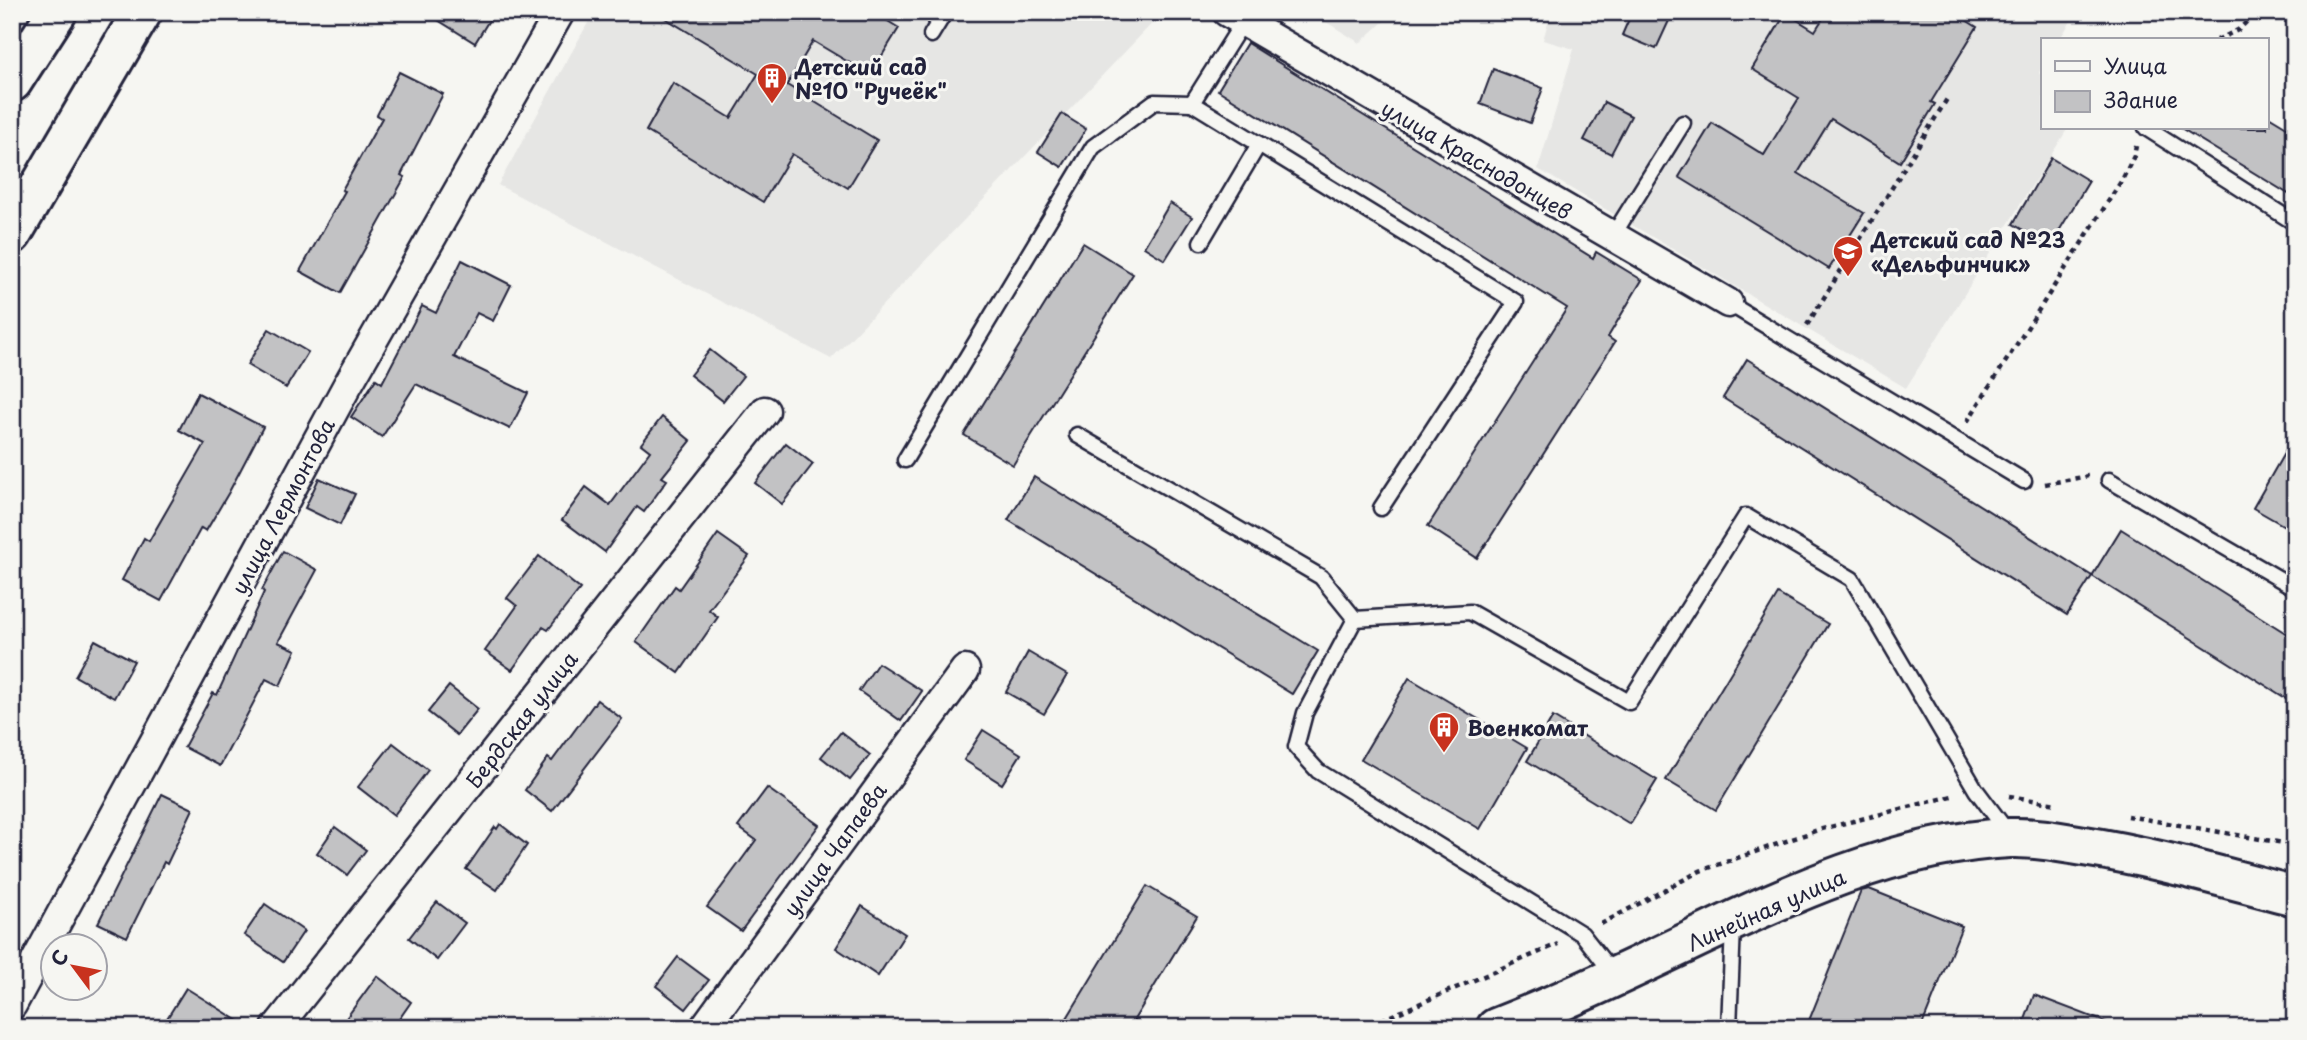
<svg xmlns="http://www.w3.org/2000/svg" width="2307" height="1040" viewBox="0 0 2307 1040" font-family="'Playpen Sans',sans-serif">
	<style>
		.built { fill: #e6e6e4 }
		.building { fill: #c2c2c4; stroke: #22223b; stroke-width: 2 }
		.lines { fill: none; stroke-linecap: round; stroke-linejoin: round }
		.service-casing { stroke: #22223b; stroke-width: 19 }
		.minor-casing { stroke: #22223b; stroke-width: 33 }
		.secondary-casing { stroke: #22223b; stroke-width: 44 }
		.path { stroke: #22223b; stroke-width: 4.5; stroke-dasharray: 5 5; stroke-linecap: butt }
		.service { stroke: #f6f6f2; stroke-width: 14 }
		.minor { stroke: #f6f6f2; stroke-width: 28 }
		.secondary { stroke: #f6f6f2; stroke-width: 38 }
		.labels { text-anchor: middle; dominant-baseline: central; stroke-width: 6; stroke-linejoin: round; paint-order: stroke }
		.poi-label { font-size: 21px; font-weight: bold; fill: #22223b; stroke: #f6f6f2; text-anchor: start }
		.street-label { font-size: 21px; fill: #22223b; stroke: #f6f6f2 }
	</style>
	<rect width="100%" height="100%" fill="#f6f6f2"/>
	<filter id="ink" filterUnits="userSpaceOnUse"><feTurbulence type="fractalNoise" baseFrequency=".0143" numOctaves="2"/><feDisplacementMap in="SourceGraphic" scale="14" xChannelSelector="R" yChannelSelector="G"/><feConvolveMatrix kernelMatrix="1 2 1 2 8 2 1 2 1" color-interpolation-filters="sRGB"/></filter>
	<g filter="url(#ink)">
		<g class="built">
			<polygon points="594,12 1163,12 831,359 498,185"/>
			<polygon points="1310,12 1394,12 1360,43"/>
			<polygon points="1551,12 2063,12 2073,18 2059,40 2043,40 2043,66 2039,73 2043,76 2043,128 2068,128 1906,388 1538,169 1574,49 1543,40"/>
		</g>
		<g class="building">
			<polygon points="425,12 494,12 475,43"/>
			<polygon points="655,12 873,12 899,28 870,75 813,41 787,85 877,140 848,188 792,154 763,202 646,131 673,83 731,118 758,74"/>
			<polygon points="1632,12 1673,12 1656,49 1622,35"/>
			<polygon points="1827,12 1953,12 1977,27 1931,102 1935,104 1900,162 1831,119 1798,173 1864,213 1829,269 1679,177 1712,123 1764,155 1799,98 1752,69 1786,13 1815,31"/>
			<polygon points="1247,43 1593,258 1596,252 1642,280 1608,337 1615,342 1477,558 1428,526 1567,308 1218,90"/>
			<polygon points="1493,69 1543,88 1530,123 1480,104"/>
			<polygon points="399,72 443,94 401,175 405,177 340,293 300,271 345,191 342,190 382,118 377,115"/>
			<polygon points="1604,102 1631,116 1611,154 1584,140"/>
			<polygon points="1062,114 1086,129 1062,167 1038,152"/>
			<polygon points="2267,115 2295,132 2295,198 2181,128 2267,128"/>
			<polygon points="2051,158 2089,181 2050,246 2013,224"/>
			<polygon points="1170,203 1192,217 1165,260 1144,247"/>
			<polygon points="1083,243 1133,274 1013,465 964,435"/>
			<polygon points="462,260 511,285 493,321 477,313 454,357 528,393 510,429 416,384 382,437 351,417 376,379 382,383 422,306 436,313"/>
			<polygon points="269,329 308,352 286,388 247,365"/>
			<polygon points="710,350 743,376 723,401 690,375"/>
			<polygon points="1747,359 2092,576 2067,615 1723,398"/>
			<polygon points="198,393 263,427 229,492 206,531 201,528 161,601 122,580 144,538 149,541 205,444 179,430"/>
			<polygon points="662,417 691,441 662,477 667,480 644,512 637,507 605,552 562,520 586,487 610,505 650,451 641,444"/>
			<polygon points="2295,434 2295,532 2253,508"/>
			<polygon points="786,443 813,464 782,504 755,483"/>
			<polygon points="1034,477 1318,651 1292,694 1008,520"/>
			<polygon points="319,478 355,494 340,525 305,508"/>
			<polygon points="2121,529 2295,639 2295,704 2092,576"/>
			<polygon points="718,534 749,556 709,610 718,617 679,673 636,642 675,586 679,589"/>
			<polygon points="283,551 317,570 278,642 296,650 280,686 266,679 220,766 184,747 213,693 217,695 264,592 262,590"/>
			<polygon points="539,556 580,589 548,630 543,627 512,670 485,651 517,606 507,598"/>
			<polygon points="1778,594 1828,624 1716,810 1666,780"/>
			<polygon points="95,640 134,661 114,698 75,676"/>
			<polygon points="1028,652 1067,675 1044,714 1006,692"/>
			<polygon points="878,663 922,691 901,721 859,691"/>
			<polygon points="1409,678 1527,748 1480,829 1361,759"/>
			<polygon points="449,686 478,709 457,735 428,712"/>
			<polygon points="597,700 622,719 552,811 525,790 548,758 552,761"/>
			<polygon points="1553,717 1657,780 1630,824 1527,761"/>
			<polygon points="983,730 1021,754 1002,784 964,760"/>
			<polygon points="841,732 870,755 850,780 821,757"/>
			<polygon points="393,743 428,770 394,815 358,787"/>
			<polygon points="767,788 819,825 741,931 707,907 756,840 738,827"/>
			<polygon points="162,794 193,809 167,864 164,862 127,937 98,923"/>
			<polygon points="500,824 527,845 497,890 466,869 495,827 497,829"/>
			<polygon points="335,827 366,850 347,875 317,853"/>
			<polygon points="1147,886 1197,916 1129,1028 1061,1028"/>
			<polygon points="1869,889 1962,926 1921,1028 1806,1028 1861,891"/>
			<polygon points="437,902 465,923 437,960 409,938"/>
			<polygon points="265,904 304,931 283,962 244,935"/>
			<polygon points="862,906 905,934 878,976 836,948"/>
			<polygon points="678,957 709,980 686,1009 656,986"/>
			<polygon points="377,976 411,1002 393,1028 339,1028"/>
			<polygon points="186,988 250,1028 161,1028"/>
			<polygon points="2034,995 2116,1026 2115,1028 2022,1028"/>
		</g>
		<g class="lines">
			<g class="service-casing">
				<g id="service">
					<polyline points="2286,12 2295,18"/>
					<polyline points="931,35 945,12"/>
					<polyline points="1192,103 1516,302 1381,508"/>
					<polyline points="2146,128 2295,223"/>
					<polyline points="1612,237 1683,123"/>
					<polyline points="1201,242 1259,144"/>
					<polyline points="1728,303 2024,481"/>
					<polyline points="1077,435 1321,577 1355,619 1305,713 1296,747 1318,771 1582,934 1615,976"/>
					<polyline points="905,460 1093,147 1154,102 1192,103 1243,22"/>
					<polyline points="2109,480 2295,588"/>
					<polyline points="1355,619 1470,612 1629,702 1746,516 1852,579 1976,790 2009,834"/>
					<polyline points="1729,1028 1733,926"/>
				</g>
			</g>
			<g class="minor-casing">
				<g id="minor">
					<polyline points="1227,12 1728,303"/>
					<polyline points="12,1005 347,386 560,12"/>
					<polyline points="276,1028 765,411"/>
					<polyline points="704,1028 965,670"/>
				</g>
			</g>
			<g class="secondary-casing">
				<g id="secondary">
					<polyline points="12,82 57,12"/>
					<polyline points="12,234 142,12"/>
					<path d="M1496,1028C1559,1004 1620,975 1680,946C1783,897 1894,843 2010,838C2034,837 2060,842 2084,846C2155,857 2225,878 2295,896"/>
				</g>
			</g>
			<g class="path">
				<polyline points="2217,40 2238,30 2257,12"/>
				<polyline points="1807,325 1947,99"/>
				<polyline points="1967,422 2122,180 2134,156 2136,146"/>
				<polyline points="2045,484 2088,476"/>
				<polyline points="2009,796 2056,804"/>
				<polyline points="2127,816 2295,845"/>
				<polyline points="1601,924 1700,871 1818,830 1956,795"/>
				<polyline points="1363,1028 1558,944"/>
			</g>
			<use href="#service" class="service"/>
			<use href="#minor" class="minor"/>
			<use href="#secondary" class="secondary"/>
		</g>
	</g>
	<defs>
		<g id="building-pin" transform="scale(1.575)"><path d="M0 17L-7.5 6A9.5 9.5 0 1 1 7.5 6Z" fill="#c8321e" stroke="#f6f6f2"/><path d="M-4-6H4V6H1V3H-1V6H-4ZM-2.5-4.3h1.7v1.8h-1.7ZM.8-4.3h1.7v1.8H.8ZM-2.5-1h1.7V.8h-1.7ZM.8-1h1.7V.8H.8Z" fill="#fff"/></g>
		<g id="school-pin" transform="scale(1.575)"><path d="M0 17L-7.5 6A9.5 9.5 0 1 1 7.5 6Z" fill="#c8321e" stroke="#f6f6f2"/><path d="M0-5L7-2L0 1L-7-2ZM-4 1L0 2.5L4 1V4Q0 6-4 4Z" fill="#fff"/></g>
	</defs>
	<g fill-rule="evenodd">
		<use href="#building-pin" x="772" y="78"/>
		<use href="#school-pin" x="1848" y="251"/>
		<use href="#building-pin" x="1444" y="727"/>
	</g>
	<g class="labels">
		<g class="poi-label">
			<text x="795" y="66">Детский сад<tspan x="795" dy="24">№10 "Ручеёк"</tspan></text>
			<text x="1871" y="239">Детский сад №23<tspan x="1871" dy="24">«Дельфинчик»</tspan></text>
			<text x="1467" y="727">Военкомат</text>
		</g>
		<g class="street-label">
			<text transform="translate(1477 159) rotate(30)">улица Краснодонцев</text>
			<text transform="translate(282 506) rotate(-62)">улица Лермонтова</text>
			<text transform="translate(521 719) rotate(-52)">Бердская улица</text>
			<text transform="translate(834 849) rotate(-54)">улица Чапаева</text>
			<text transform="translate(1766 909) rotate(-24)">Линейная улица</text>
		</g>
	</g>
	<rect width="2307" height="1040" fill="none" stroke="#f6f6f2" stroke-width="42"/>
	<rect x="21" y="21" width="2265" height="998" fill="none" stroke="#22223b" stroke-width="2.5" filter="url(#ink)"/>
	<rect x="2041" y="38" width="228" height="91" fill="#f6f6f2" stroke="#a1a1a9" stroke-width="2"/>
	<rect x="2055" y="61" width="35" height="10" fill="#f6f6f2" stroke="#a1a1a9" stroke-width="2"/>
	<text x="2104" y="74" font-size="21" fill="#22223b">Улица</text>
	<rect x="2055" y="91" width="35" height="21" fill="#c2c2c4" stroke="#a1a1a9" stroke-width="2"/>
	<text x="2104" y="108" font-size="21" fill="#22223b">Здание</text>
	<g transform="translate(74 967) rotate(302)"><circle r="33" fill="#f6f6f2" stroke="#a1a1a9" stroke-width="2"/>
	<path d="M0-5L12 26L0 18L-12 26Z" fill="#c8321e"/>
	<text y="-10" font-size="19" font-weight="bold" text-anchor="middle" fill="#22223b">С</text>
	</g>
</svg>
